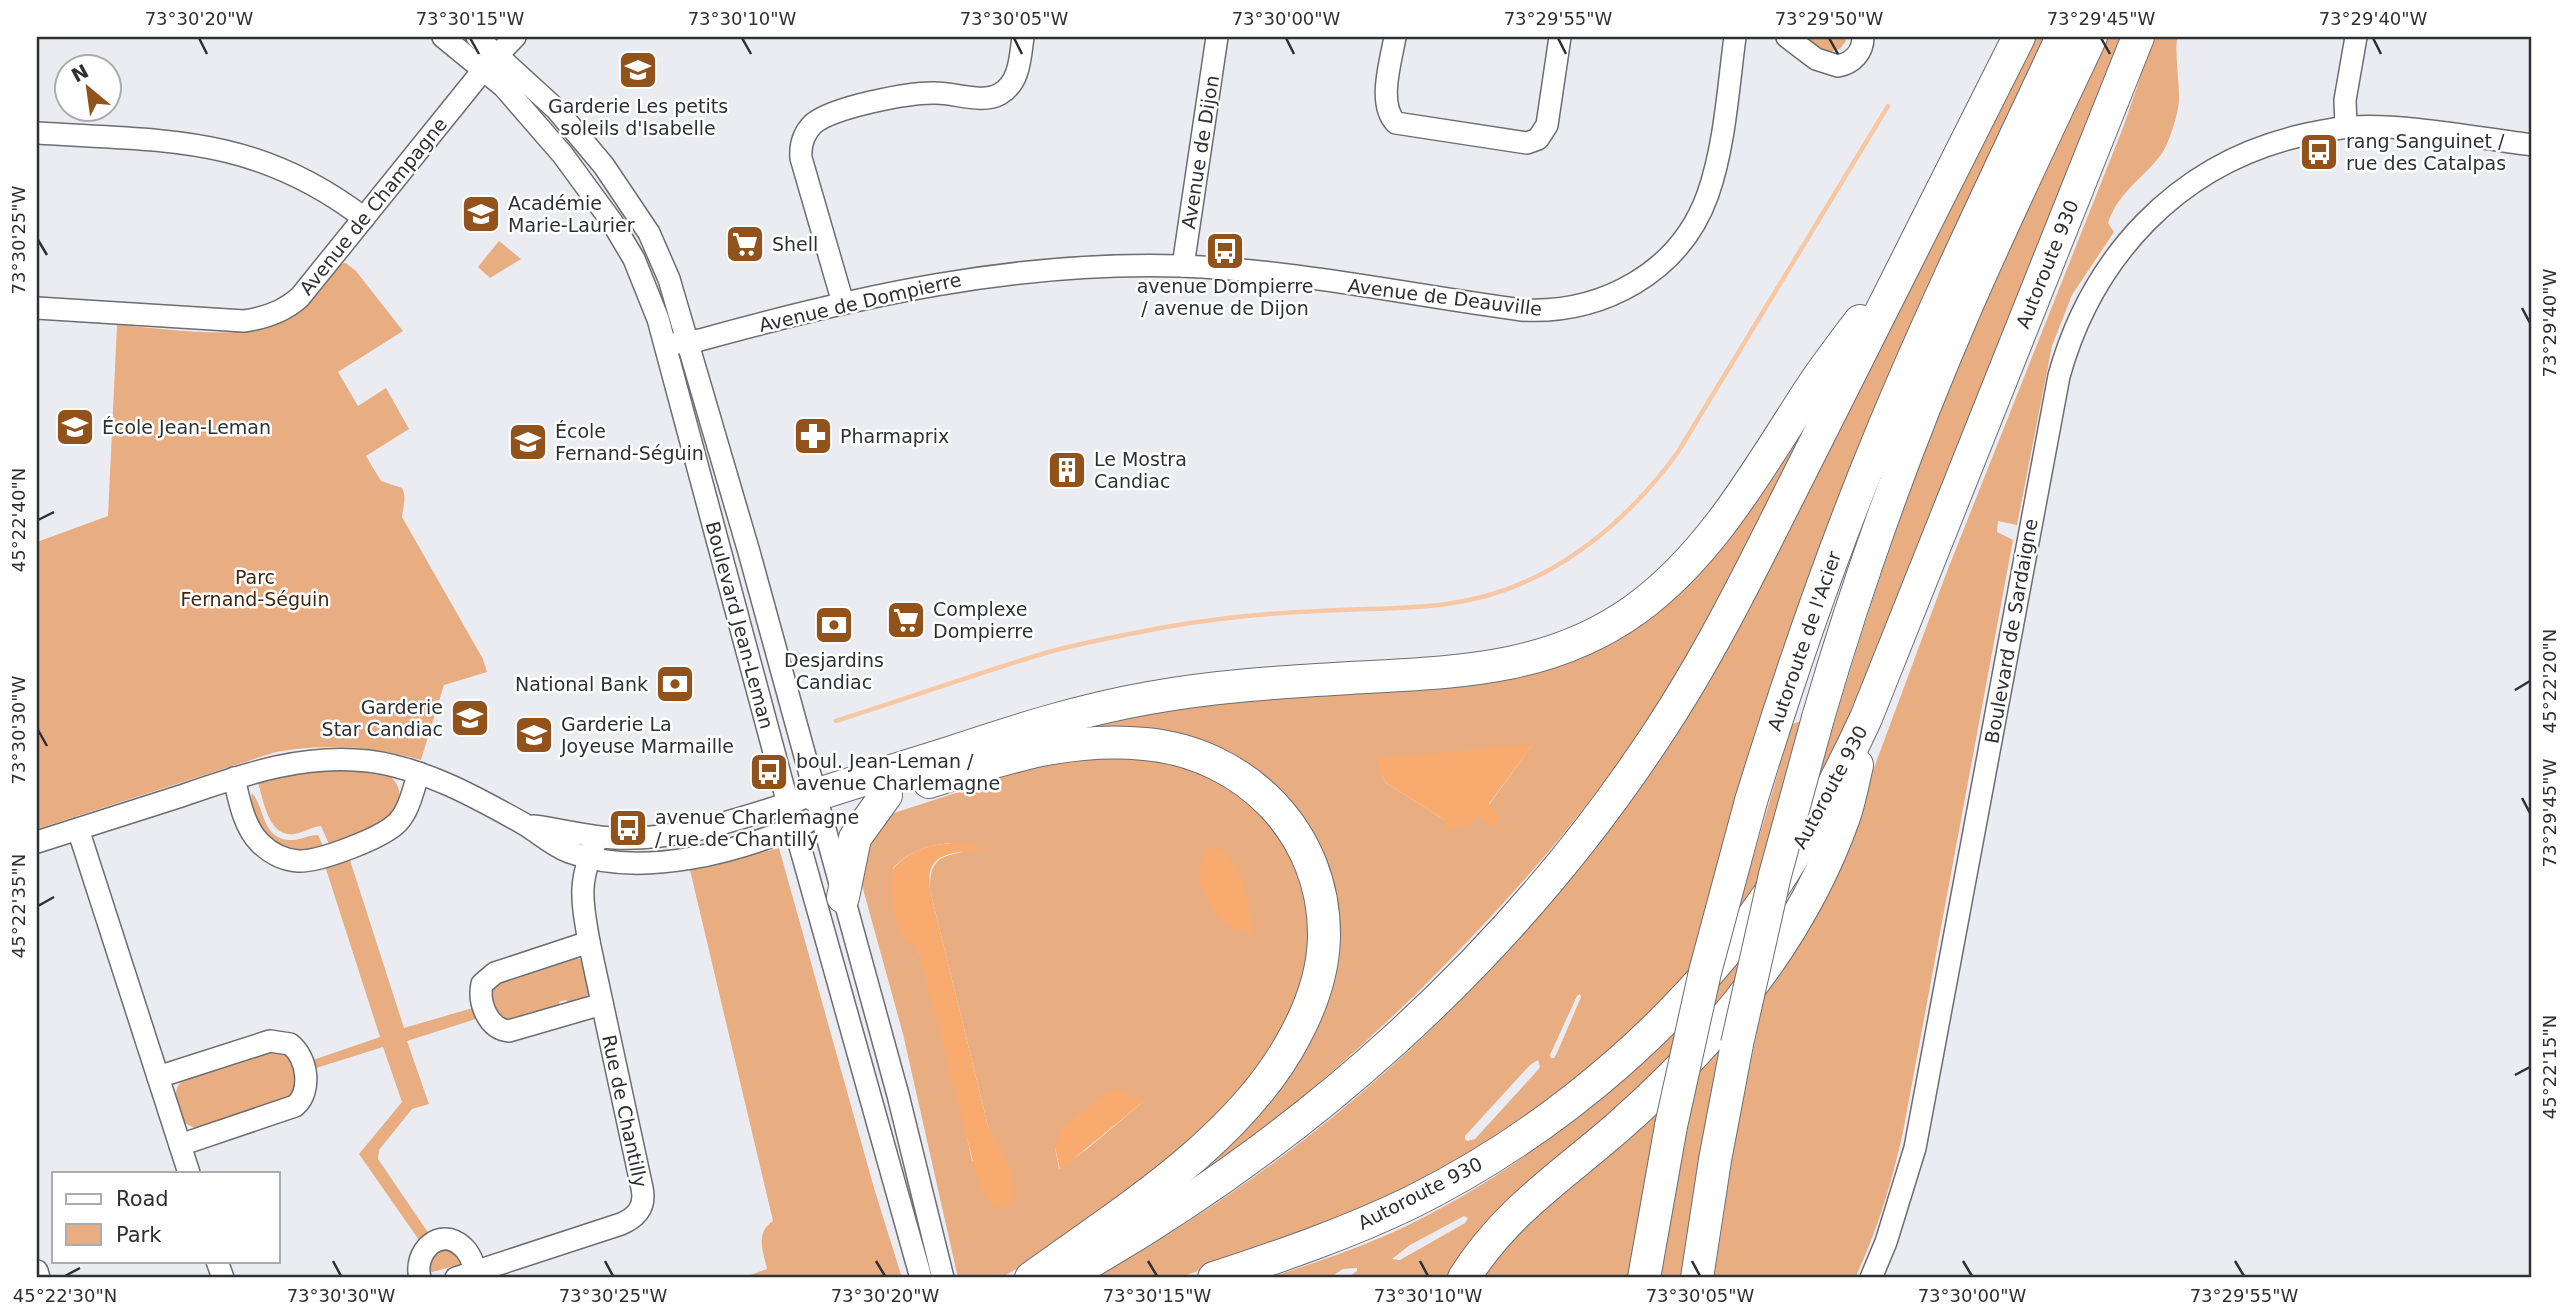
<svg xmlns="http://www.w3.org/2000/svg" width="2569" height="1315" viewBox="0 0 2569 1315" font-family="'DejaVu Sans',sans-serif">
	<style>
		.green { fill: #e9ad82; fill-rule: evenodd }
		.forest { fill: #f9aa6e }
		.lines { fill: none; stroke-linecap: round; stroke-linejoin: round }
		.stream { stroke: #f8c7a4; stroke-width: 4.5 }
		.minor-casing { stroke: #6c6c71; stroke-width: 24 }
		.highway-casing { stroke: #6c6c71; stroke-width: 34 }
		.minor { stroke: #fff; stroke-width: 21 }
		.highway { stroke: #fff; stroke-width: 32 }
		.highway-bridge-casing { stroke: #6c6c71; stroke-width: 34; stroke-linecap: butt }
		.highway-bridge { stroke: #fff; stroke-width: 32 }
		.ticks { fill: none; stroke: #2f3032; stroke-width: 2.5 }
		.labels { text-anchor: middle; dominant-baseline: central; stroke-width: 5; stroke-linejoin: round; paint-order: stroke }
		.poi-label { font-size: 19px; fill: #2f3032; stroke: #fff; text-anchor: start }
		.street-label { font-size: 19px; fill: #2f3032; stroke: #fff }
		.park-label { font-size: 19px; fill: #44250b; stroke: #fff }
		.neatline { fill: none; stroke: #2f3032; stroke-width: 2.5 }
		.ticks-label { font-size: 18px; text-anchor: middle; fill: #2f3032 }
	</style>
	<rect width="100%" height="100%" fill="#ebecf2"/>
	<g class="green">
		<polygon points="1799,37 1845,37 1846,41 1840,49 1825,53"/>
		<path d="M2032,37H2045L1917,311L1880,396L1829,523L1762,714L1726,833L1689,973L1590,1069L1478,1150L1399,1192L1255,1251L1178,1278H1094C1233,1201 1362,1104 1471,989C1510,948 1546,904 1582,860ZM1580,994L1581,997L1557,1053L1554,1058H1551L1550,1055L1577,996ZM1538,1060L1540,1067L1536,1072L1475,1139L1467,1141L1465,1139V1136L1530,1065Z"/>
		<path d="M2108,37H2125L1854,714L1811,803C1851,663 1894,525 1949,390C1998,271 2054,154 2108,37Z"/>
		<path d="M2154,37H2177C2175,58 2179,77 2179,97C2180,108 2170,140 2164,150C2147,177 2120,188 2108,223L2114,232L2072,295L2052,346L2017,525L1998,521L1997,532L2013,540L1903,1132C1892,1182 1877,1232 1855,1278H1714L1735,1138L1767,984L1855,819L1946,574L2124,125Z"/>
		<polygon points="499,241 521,259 490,278 478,267"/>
		<path d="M346,263L356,271L403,331L338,372L358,406L386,388L409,429L366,456L381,481L402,488C407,497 403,506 402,517L483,659L487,672L444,685L421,760C373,746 326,743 276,752L37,829V542L108,516L117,325C164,328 249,343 289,319C311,305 326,284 341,264Z"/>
		<path d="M1815,407C1763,510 1715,615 1652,712C1586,815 1504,907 1417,993C1365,1043 1311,1093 1252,1136C1218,1161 1182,1184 1146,1208L1329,978L1287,806L1095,734L1064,724L1594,644ZM1532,745L1489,805L1476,815L1445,820L1386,783L1377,760Z"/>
		<polygon points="1805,720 1761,884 1737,914 1792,724"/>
		<path d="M1157,755L1228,779L1277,823L1310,894L1309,979L1268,1061L1186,1148L1023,1265L1001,1278H958L903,1034L860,878L863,846L891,814L986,783L990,792L999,788L996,779L1052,759ZM950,843L962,852C935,857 930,864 930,890L988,1126L1011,1173L972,1161L959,1099L918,947L893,905V868C909,851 927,846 950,843ZM1144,1101L1087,1149L1059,1169L1055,1147Z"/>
		<path d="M336,770L356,771L391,777C411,796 392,819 372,830C359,837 343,840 329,844L321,826C311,827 303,833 294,834C268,837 264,801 258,783L285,775Z"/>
		<path d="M252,793C265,808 262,839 289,840C299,841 308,835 318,835L323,846C312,849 300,853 289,850C268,844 247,816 252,793Z"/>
		<path d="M779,848L874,1188L902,1278H742L767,1269C763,1251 755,1233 773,1221L690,870Z"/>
		<polygon points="349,857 404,1028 476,1007 479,1018 407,1041 429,1104 412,1109 379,1150 378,1159 429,1234 419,1240 359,1154 402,1102 383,1047 313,1069 310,1061 380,1037 325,866"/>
		<polygon points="1745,951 1737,990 1710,1021 1720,979"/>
		<polygon points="573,956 584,961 591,992 582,1000 568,1005 566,1000 559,1002 560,1008 514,1023 500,1021 491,999 493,984"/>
		<path d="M1676,1030L1667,1070L1452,1278H1397V1275H1392L1387,1278H1347L1357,1271V1268L1343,1269L1329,1278H1268C1309,1265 1350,1251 1389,1234C1497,1185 1592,1112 1676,1030ZM1464,1216L1468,1218L1465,1223L1400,1260L1392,1259L1410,1245Z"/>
		<polygon points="1727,1034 1686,1278 1660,1278 1671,1212 1701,1062"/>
		<path d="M280,1050C300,1065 298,1076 292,1098L196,1129L183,1122C177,1104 169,1090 186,1077L267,1051Z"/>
		<polygon points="1659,1105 1628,1278 1477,1278 1490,1259"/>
		<polygon points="442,1249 453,1250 461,1260 461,1264 429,1273 427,1260"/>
	</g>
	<g class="forest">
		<polygon points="1533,744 1489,804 1500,817 1493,828 1476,815 1469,825 1446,830 1445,820 1386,783 1376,759"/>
		<path d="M962,843L978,847L982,850C965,852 935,850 930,872C929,877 930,885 930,890L988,1126C997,1144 1011,1163 1014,1183C1016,1195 1009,1215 994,1205C986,1200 983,1189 978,1181L918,948C914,945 907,941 904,937C890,920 891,889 893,869C911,848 936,843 962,843Z"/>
		<path d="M1209,845C1243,855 1249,904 1253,934L1235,929L1220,920L1201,887L1198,872Z"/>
		<polygon points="1113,1089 1144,1101 1060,1170 1055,1147 1063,1126"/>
	</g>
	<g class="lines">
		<path class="stream" d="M836,721C905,699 973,675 1042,654C1082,642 1126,635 1166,627C1217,618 1268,613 1319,611C1361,608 1404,610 1446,604C1543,592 1622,529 1678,452L1888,106"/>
		<g class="minor-casing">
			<g id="minor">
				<polyline points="443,37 504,87 563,155 612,222 634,259 658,319 782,782 921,1278"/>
				<polyline points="477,37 557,110 604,166 649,233 669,279 749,552 898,1095 943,1278"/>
				<path d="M1395,37C1391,61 1377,104 1396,123L1527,143L1538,139L1547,125L1560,37"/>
				<path d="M1787,37L1816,59L1838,66C1853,63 1863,52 1863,37"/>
				<polyline points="2346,127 2345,100 2356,37"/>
				<path d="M37,133C166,141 255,135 364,218"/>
				<polyline points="1183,266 1217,37"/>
				<path d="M843,303L801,158C800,145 803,134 813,124C833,107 910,92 936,93C956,93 982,104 1000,94C1020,82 1020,58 1023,37"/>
				<path d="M37,308L244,321C265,318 284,312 300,297L484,69L515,37"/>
				<path d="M677,343L700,340C858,296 1016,261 1180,266C1295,270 1409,295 1522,310C1602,314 1680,273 1708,194C1725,145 1728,89 1735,37"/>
				<path d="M234,778C239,800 244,827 260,843C270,853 284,860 298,861C319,862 383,838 398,822C410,809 413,789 419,773"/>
				<path d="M533,826C560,829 587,837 614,838C679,841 738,819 799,800"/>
				<polyline points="78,829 189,1173"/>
				<path d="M37,842C84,827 131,812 178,797C240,776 301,753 368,761C424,768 476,797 524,824C539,833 553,846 569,852C643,879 737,852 806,823"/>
				<path d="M589,942L495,973L482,984C478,1003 488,1029 509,1031L602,1004"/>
				<path d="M158,1077L270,1041L290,1044C308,1058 312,1092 295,1106L180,1145"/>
				<polyline points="217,1261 223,1278"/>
				<polyline points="37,1271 39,1278"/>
				<path d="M420,1278C413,1252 440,1225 463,1247C470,1253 473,1263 476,1272"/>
				<path d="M456,1278L621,1224C637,1217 646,1207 642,1188L589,942C581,896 578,880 598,837"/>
				<path d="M1871,1278L1886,1242L1915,1148L2059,376C2092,257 2177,165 2299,136C2316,132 2334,128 2352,127C2407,124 2477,138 2532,145"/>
			</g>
		</g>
		<g class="highway-casing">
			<g id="highway">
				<path d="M1818,718C1858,580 1907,444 1964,312C2004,220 2048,128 2091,37"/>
				<path d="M929,782C1002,759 1067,736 1145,744C1246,753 1326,834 1324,938C1323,973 1311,1007 1294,1038C1240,1140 1122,1212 1031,1278"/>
				<path d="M815,795C859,781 904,767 949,753C1015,731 1080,710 1149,698C1215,686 1282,682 1350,678C1453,672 1549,672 1636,609C1714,552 1761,464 1813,385C1828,363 1844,342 1860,321"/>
				<path d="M1751,801C1790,674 1833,549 1884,427C1939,295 2002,166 2062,37"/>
				<polyline points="843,897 855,838 886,795"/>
				<path d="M1062,1278C1298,1147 1507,962 1656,736C1714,649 1759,554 1806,461C1878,320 1947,178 2019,37"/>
				<path d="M1214,1278C1281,1256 1348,1233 1412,1202C1558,1129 1692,1014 1781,876C1813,826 1841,772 1866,718L2138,37"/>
				<path d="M1464,1278C1506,1211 1561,1177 1618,1127C1715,1042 1801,939 1844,817C1850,800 1853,782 1857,765"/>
				<polyline points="1644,1278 1671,1126"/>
				<polyline points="1697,1278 1715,1160 1737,1044"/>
			</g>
		</g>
		<use href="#minor" class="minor"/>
		<use href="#highway" class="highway"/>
		<g class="highway-bridge-casing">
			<g id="highway-bridge">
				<polyline points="1737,1044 1775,875 1818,718"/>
				<polyline points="1671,1126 1705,972 1751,801"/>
			</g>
		</g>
		<use href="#highway-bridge" class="highway-bridge"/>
	</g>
	<path class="ticks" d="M199,38L207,54M470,38L479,54M742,38L751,54M1014,38L1022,54M1286,38L1294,54M1558,38L1566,54M1829,38L1838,54M2101,38L2110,54M2373,38L2381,54M38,240L47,255M2522,308L2530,323M38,520L54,512M2515,690L2530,681M38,730L47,746M2522,798L2530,813M38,906L54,897M2515,1075L2530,1067M333,1261L341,1276M605,1261L613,1276M876,1261L885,1276M1148,1261L1157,1276M1420,1261L1428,1276M1692,1261L1700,1276M1963,1261L1972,1276M2235,1261L2244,1276M65,1276L80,1268"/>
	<defs>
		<g id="school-square" transform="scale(2.0125)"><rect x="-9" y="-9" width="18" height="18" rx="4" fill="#92521b" stroke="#fff"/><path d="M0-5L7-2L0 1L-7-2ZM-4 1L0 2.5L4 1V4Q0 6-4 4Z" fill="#fff"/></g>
		<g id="bus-square" transform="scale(2.0125)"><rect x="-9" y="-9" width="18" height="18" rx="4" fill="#92521b" stroke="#fff"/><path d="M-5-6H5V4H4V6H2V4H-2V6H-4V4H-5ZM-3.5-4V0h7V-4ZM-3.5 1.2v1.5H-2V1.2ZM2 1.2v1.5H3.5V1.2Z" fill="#fff"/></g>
		<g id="supermarket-square" transform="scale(2.0125)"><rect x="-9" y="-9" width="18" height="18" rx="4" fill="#92521b" stroke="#fff"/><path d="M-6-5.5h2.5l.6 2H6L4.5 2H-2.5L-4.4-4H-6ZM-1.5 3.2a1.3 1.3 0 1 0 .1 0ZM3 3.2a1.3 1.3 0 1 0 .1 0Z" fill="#fff"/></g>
		<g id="pharmacy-square" transform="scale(2.0125)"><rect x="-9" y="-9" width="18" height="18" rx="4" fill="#92521b" stroke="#fff"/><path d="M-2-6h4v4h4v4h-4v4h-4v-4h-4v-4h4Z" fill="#fff"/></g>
		<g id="building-square" transform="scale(2.0125)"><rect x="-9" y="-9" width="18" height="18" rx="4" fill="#92521b" stroke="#fff"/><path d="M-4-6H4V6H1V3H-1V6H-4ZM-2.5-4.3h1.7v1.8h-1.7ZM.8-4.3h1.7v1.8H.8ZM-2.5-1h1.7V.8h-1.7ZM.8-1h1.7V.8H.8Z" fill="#fff"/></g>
		<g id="bank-square" transform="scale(2.0125)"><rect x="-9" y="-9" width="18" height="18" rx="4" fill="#92521b" stroke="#fff"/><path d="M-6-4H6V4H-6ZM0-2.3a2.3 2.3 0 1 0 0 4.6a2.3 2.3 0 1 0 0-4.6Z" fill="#fff"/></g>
	</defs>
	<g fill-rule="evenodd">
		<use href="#school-square" x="638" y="70"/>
		<use href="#bus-square" x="2319" y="152"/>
		<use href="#school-square" x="481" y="214"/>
		<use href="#supermarket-square" x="745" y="244"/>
		<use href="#bus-square" x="1225" y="251"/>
		<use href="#school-square" x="75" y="427"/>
		<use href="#pharmacy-square" x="813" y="436"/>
		<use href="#school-square" x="528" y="442"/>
		<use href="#building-square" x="1067" y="470"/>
		<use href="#supermarket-square" x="906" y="620"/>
		<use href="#bank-square" x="834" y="625"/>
		<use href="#bank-square" x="675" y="684"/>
		<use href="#school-square" x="470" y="718"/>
		<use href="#school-square" x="534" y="735"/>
		<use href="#bus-square" x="769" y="772"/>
		<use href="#bus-square" x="628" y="828"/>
	</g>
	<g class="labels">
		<g class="poi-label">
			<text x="638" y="106" text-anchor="middle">Garderie Les petits<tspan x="638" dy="22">soleils d'Isabelle</tspan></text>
			<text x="2346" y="141">rang Sanguinet /<tspan x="2346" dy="22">rue des Catalpas</tspan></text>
			<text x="508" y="203">Académie<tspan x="508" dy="22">Marie-Laurier</tspan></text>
			<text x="772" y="244">Shell</text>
			<text x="1225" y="286" text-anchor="middle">avenue Dompierre<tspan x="1225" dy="22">/ avenue de Dijon</tspan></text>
			<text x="102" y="427">École Jean-Leman</text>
			<text x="555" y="431">École<tspan x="555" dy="22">Fernand-Séguin</tspan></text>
			<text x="840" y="436">Pharmaprix</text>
			<text x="1094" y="459">Le Mostra<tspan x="1094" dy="22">Candiac</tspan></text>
			<text x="933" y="609">Complexe<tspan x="933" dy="22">Dompierre</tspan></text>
			<text x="834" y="660" text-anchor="middle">Desjardins<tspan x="834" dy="22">Candiac</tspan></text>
			<text x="648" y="684" text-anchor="end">National Bank</text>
			<text x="443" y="707" text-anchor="end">Garderie<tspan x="443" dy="22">Star Candiac</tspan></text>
			<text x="561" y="724">Garderie La<tspan x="561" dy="22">Joyeuse Marmaille</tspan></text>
			<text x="796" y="761">boul. Jean-Leman /<tspan x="796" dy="22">avenue Charlemagne</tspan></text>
			<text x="655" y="817">avenue Charlemagne<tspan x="655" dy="22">/ rue de Chantilly</tspan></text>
		</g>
		<g class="street-label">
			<text transform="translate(1200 152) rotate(-81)">Avenue de Dijon</text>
			<text transform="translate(373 206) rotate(-51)">Avenue de Champagne</text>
			<text transform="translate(2047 264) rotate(-68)">Autoroute 930</text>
			<text transform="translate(1445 297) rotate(7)">Avenue de Deauville</text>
			<text transform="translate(860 302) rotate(-13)">Avenue de Dompierre</text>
			<text transform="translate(740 625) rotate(75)">Boulevard Jean-Leman</text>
			<text transform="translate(2011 631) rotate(-80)">Boulevard de Sardaigne</text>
			<text transform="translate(1804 641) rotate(-71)">Autoroute de l'Acier</text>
			<text transform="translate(1830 787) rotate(-62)">Autoroute 930</text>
			<text transform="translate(625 1111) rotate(78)">Rue de Chantilly</text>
			<text transform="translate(1420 1193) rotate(-27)">Autoroute 930</text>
		</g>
		<g class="park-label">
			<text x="255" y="577">Parc<tspan x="255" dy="22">Fernand-Séguin</tspan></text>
		</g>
	</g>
	<rect width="2569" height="1315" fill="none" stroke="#ffffff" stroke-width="77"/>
	<rect x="52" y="1172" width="228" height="91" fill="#ffffff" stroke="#acacad" stroke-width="2"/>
	<rect x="66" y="1194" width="35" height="10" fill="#ffffff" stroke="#acacad" stroke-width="2"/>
	<text x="116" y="1206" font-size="21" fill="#2f3032">Road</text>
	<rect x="66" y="1224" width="35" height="21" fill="#e9ad82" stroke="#acacad" stroke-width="2"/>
	<text x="116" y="1242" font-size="21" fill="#2f3032">Park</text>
	<g transform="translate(88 88) rotate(331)"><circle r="33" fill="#ffffff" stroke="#acacad" stroke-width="2"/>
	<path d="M0-5L12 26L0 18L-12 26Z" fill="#92521b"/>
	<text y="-10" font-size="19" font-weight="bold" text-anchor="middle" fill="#2f3032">N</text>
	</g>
	<rect x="38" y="38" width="2492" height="1238" class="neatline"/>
	<g class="ticks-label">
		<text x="199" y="25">73°30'20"W</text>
		<text x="470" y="25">73°30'15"W</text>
		<text x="742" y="25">73°30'10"W</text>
		<text x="1014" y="25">73°30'05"W</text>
		<text x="1286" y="25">73°30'00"W</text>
		<text x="1558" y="25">73°29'55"W</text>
		<text x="1829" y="25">73°29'50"W</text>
		<text x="2101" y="25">73°29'45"W</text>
		<text x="2373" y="25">73°29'40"W</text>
		<text transform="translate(19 240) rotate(-90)" y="6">73°30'25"W</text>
		<text transform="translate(2550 323) rotate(-90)" y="6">73°29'40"W</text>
		<text transform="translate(19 520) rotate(-90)" y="6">45°22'40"N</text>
		<text transform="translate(2550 681) rotate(-90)" y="6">45°22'20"N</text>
		<text transform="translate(19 730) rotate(-90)" y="6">73°30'30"W</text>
		<text transform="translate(2550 813) rotate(-90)" y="6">73°29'45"W</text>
		<text transform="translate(19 906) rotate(-90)" y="6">45°22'35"N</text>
		<text transform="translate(2550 1067) rotate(-90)" y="6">45°22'15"N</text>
		<text x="65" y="1302">45°22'30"N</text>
		<text x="341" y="1302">73°30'30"W</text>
		<text x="613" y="1302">73°30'25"W</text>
		<text x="885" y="1302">73°30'20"W</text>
		<text x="1157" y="1302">73°30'15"W</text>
		<text x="1428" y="1302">73°30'10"W</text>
		<text x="1700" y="1302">73°30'05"W</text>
		<text x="1972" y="1302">73°30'00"W</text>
		<text x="2244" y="1302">73°29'55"W</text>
	</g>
</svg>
